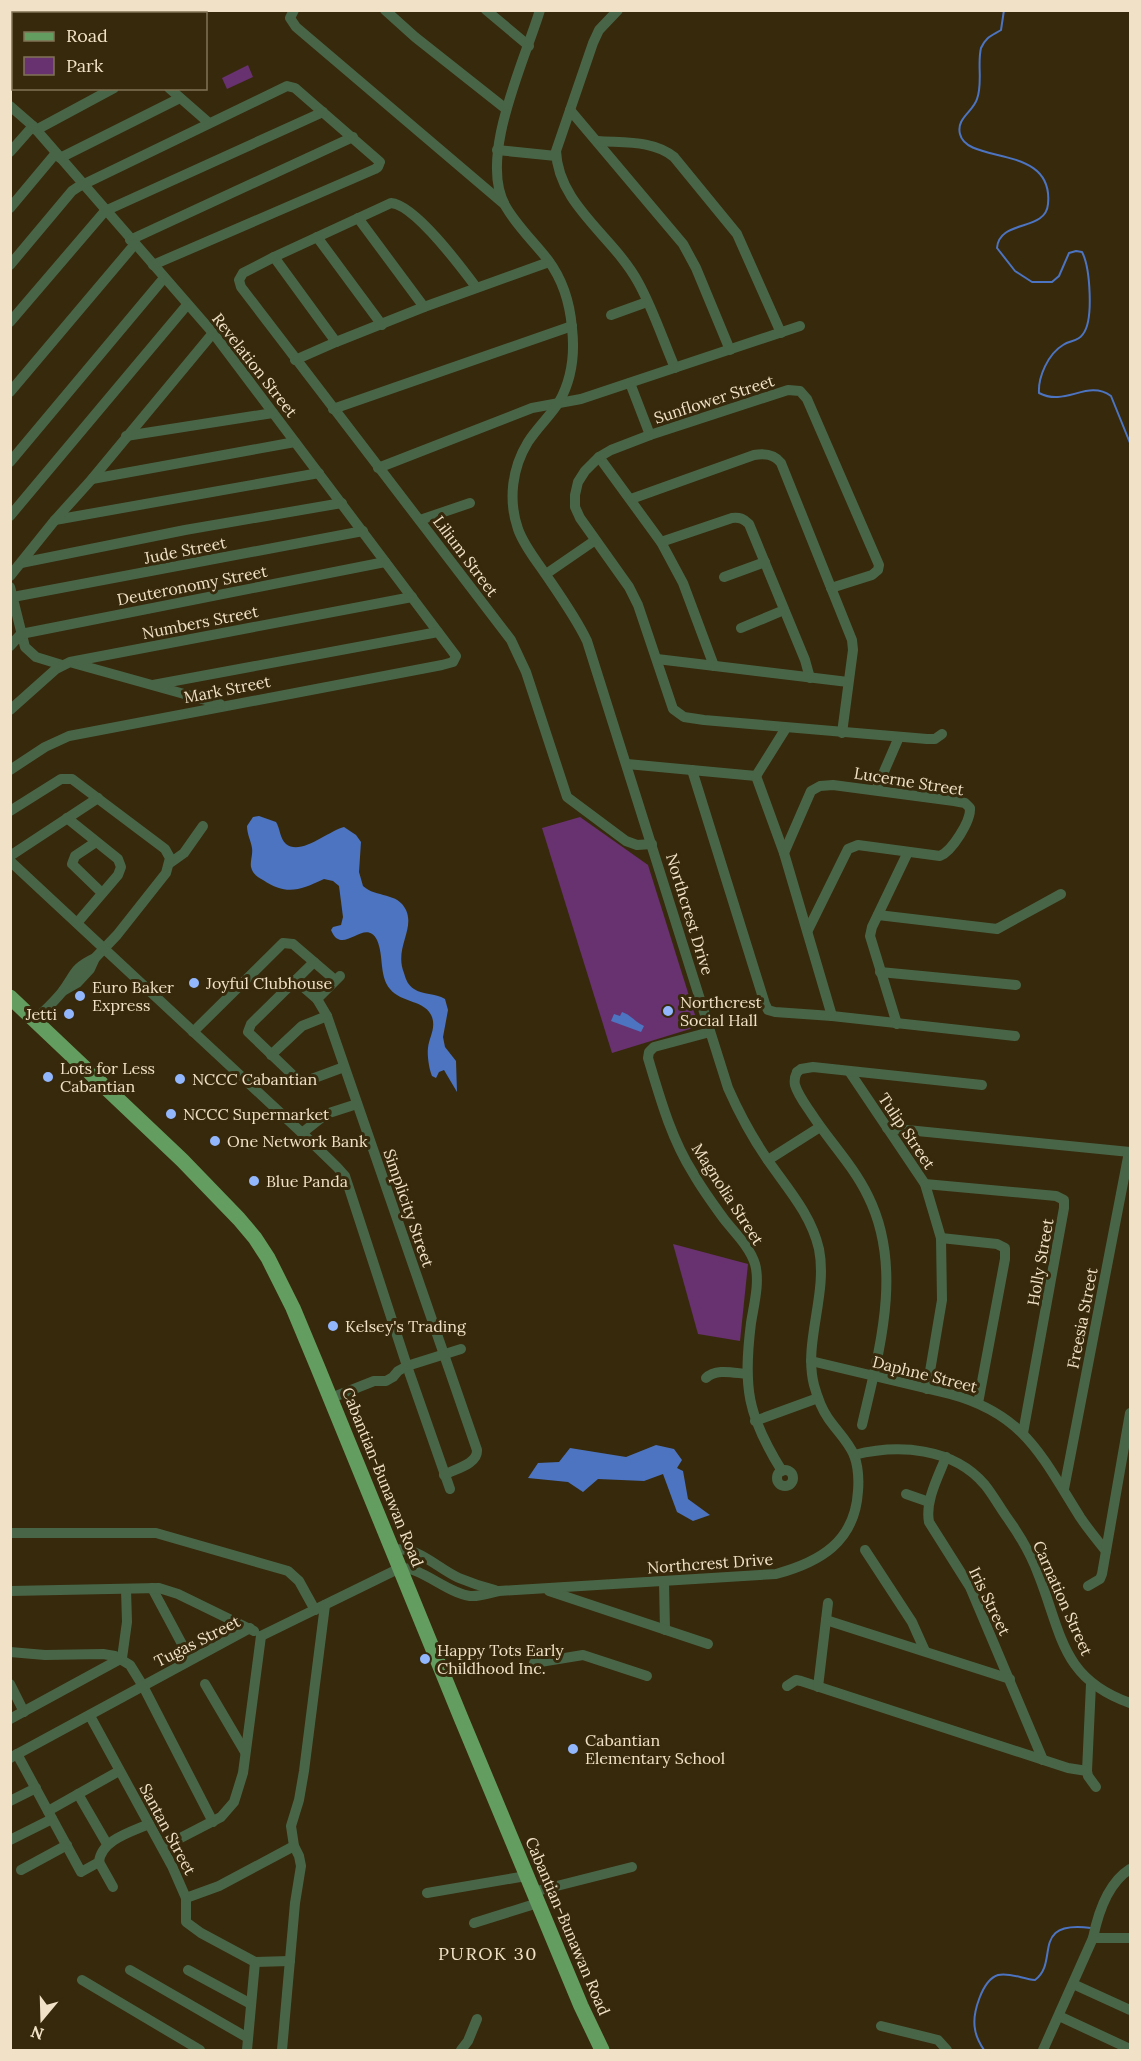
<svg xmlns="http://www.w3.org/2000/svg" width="1141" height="2061" viewBox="0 0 1141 2061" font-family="Lora,serif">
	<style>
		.green { fill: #683170 }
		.water { fill: #4c74c1 }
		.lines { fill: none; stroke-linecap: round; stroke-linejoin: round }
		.stream { stroke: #4c74c1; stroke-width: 2 }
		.street { stroke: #496547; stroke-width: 10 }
		.primary { stroke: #639d5f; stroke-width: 15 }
		.poi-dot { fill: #92b7fd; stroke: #37290c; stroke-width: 2 }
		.labels { text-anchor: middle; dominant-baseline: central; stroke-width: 6; stroke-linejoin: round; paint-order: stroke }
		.street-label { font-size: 16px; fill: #f1e1c6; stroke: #37290c }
		.poi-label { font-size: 16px; fill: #f1e1c6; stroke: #37290c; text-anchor: start }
		.neighbourhood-label { font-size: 18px; letter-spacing: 1.5px; fill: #f1e1c6; stroke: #37290c }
	</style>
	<rect width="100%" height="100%" fill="#37290c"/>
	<g class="green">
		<polygon points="248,65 253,77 227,89 222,78"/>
		<polygon points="580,817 648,865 695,1015 694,1026 690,1029 612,1053 542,828"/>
		<polygon points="673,1244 748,1264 740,1341 698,1334"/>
	</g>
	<g class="water">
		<path d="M259,816L276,822C280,828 280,839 286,844C301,856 328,831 344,827L356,835L361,842L359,872L363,886C376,898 398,892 406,910C415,930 394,948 404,973C406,980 408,985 414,989C423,995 435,993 445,999L448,1010L443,1037L445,1047L456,1061L457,1092L444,1070L439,1072L436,1078L432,1076C429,1069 427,1055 428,1048C429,1037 436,1029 432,1017C426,1000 401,1003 390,989C379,976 384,956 377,940C365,916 342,958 331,930L333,927L341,925L343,917L339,886L333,881L324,879C300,890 287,896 263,880C257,877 253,874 251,867C250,861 253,855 252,848C251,841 247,834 247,826L253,817Z"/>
		<path d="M622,1012C631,1015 635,1022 644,1026L641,1032L611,1021L614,1014L620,1016Z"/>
		<polygon points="656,1445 674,1449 682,1460 677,1468 683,1471 688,1499 710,1515 693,1521 677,1512 663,1474 644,1481 598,1479 583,1492 568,1482 528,1478 538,1463 559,1462 570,1448 626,1457"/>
	</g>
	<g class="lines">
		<g class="stream">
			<path d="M1004,10L1001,30C991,36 986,37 981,48C977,64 983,83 977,99C973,112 956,118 960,134C967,165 1054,143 1048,204C1046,232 999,219 997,248L1015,271L1032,282H1052L1059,276L1069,253L1076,251L1082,252C1090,267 1094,320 1083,334C1078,342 1070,340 1063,345C1048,354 1038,377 1039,393C1066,407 1087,379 1111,396L1130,443"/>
			<path d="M984,2050C980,2044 976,2037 975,2029C972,2014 982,1980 998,1975C1009,1972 1023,1979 1035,1980C1060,1962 1029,1920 1091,1928"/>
		</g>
		<g class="street">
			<polyline points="294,10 290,18 296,27 504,204"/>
			<polyline points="385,10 415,37 506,109"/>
			<polyline points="486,10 529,46"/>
			<path d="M618,10L599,30L593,43L556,151C558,205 614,237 638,282C653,309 663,340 675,368"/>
			<polyline points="10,11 11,10"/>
			<polyline points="169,88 209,123"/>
			<polyline points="10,106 33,126 213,333 456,656 453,662 442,665 69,736 45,747 10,770"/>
			<polyline points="570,110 683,244 696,268 730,350"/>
			<polyline points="36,130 114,88"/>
			<path d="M598,141C624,143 653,140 674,157L737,234L781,333"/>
			<polyline points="497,150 556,156"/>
			<polyline points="10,152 33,126"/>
			<polyline points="60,158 180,98"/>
			<polyline points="10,208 56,153"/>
			<polyline points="358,218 424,307"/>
			<polyline points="317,237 382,325"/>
			<polyline points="130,240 353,137"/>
			<polyline points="274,257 336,342"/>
			<polyline points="10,265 72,191 78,187 287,86 295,88 380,162 378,167 375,169 153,265"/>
			<path d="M476,287C461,267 415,205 391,203L274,257L243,273L239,280L241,287L511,640L526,672L567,797L626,841L637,845L652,844"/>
			<polyline points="611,315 647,302"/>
			<polyline points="10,322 105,211 323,112"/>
			<polyline points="295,360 336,342 424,307 549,262"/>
			<polyline points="630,383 650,435"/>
			<polyline points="10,392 135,244"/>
			<polyline points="333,409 572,326"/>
			<polyline points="126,436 273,413"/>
			<polyline points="599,457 661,542 683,583 714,666"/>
			<polyline points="10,462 164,278"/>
			<polyline points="378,468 532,408 581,399 800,326"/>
			<polyline points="92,479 295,442"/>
			<path d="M631,499L754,455C765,453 774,454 781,463L852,640L853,650L842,733"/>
			<polyline points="10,516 187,305"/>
			<polyline points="55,520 319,473"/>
			<polyline points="420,520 470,503"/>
			<path d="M661,542L732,518C740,517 744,519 749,524L805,660L810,678"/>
			<polyline points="21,563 185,530 342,503"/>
			<polyline points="546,574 594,541"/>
			<polyline points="10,576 55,520 92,479 213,333"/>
			<polyline points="724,577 765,562"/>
			<polyline points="10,587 25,647 36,657 62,665"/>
			<polyline points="831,588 872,575 878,570 879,565 807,399 800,391 788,390 650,435 611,450 599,457 585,471 578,482 575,495 575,507 580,518 629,587 638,605 673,709 684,717 704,720 927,739 935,739 942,734"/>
			<polyline points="13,597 363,531"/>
			<polyline points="741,628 784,610"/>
			<polyline points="10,646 21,634 385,562"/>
			<polyline points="657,659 848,682"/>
			<polyline points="73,663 220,704"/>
			<polyline points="153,685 438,632"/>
			<polyline points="10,710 56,669 70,662 412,597"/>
			<polyline points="627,764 756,776"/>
			<polyline points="692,770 765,1004 768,1010 775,1012 832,1016 1015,1036"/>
			<polyline points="756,776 784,853 832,1016"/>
			<polyline points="756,776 786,728"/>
			<polyline points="876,790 899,737"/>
			<polyline points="10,811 61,779 72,779 165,849 170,858 166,873 117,935 95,958 90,969 77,983 63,991"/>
			<polyline points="67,818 118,859 121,867 118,875 77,923"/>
			<polyline points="96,842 75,856 72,864 102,893"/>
			<path d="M784,853L811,791L820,786L833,785L954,801L965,803L970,808C971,821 952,851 940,856L858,845L848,849L808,930"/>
			<polyline points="10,856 98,798"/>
			<polyline points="10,861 302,1133 337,1167 345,1176 348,1185 407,1366 450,1489"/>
			<polyline points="170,863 184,853 203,826"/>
			<polyline points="878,915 997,929 1061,894"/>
			<polyline points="314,962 251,1024 248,1032 298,1080 309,1080 344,1067"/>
			<polyline points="880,972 1016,985"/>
			<path d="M295,980L317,999L327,1016L477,1450C478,1464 455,1469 444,1475"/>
			<polyline points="317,999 340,976"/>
			<path d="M35,1020C44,1011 54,1002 62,992C75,975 73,968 95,958"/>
			<polyline points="897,1024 870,936 872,927 908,852"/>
			<polyline points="193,1032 283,943 293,944 335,980"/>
			<path d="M710,1032L654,1047L649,1052L648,1058C660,1098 671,1138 693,1173C702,1189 713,1204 724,1219C734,1232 750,1247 755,1264C760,1282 754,1304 751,1323C743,1387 747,1415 782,1471"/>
			<polyline points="271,1055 302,1026 327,1016"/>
			<polyline points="849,1071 925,1184 941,1238 942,1300 927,1389"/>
			<path d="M797,1072C795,1076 794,1080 795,1085C798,1095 805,1104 811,1113C829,1141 853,1165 868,1196C904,1268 879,1351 862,1425"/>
			<polyline points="797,1072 801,1069 813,1067 982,1085"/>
			<polyline points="887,1128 1130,1152"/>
			<polyline points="302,1133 326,1114 357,1104"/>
			<polyline points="768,1160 820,1127"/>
			<polyline points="925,1184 1056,1196 1064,1200 1064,1208 1023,1433"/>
			<polyline points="941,1238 997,1244 1005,1248 1005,1259 978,1403"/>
			<path d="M811,1361L950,1394C1025,1414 1042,1457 1080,1517C1088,1529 1097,1540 1106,1551"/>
			<path d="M706,1378C716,1368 734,1373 747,1374"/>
			<polyline points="331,1398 374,1381 386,1381 393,1377 398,1371 407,1366 461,1349"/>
			<polyline points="755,1421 818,1398"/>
			<path d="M854,1455C898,1444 953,1447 985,1485C993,1495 999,1506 1006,1516C1019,1534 1031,1554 1039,1576C1062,1635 1062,1679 1130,1703"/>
			<path d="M946,1457C938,1477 925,1501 929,1522L970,1587L1043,1760"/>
			<circle cx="785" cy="1478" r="8"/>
			<polyline points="1064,1489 1129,1152"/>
			<polyline points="906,1494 929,1502"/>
			<polyline points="10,1533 156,1533 288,1571 299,1581 315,1610"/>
			<path d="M393,1550C417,1545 438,1569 459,1578C471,1583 483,1587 495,1590"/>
			<polyline points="865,1550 912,1622 925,1651"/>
			<polyline points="664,1582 665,1630"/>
			<polyline points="1088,1586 1100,1579 1102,1574 1130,1413"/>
			<polyline points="152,1588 190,1659"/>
			<polyline points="10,1591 159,1588 178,1594 254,1631"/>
			<polyline points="549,1591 708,1644"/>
			<polyline points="826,1620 1010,1679"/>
			<path d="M261,1636L400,1568C420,1566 447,1593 470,1596C480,1597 489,1593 499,1591L776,1574C820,1562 855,1542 858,1491C859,1479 858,1466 854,1455C848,1441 836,1430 828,1418C821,1408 817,1396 814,1385C803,1343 828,1294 819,1249C811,1214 787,1188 767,1159C752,1137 739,1113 728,1088L587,641C576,618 561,597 546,575C536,560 524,546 518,529C508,500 512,468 528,442C537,428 550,416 559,402C572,379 575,354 572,328C570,304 563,280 548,260C534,242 517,226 506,207C477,159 525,60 540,10"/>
			<polyline points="10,1652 45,1655 103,1654 115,1656 130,1665 143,1686 213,1822"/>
			<polyline points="534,1663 583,1655 647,1676"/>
			<polyline points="10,1684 24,1712"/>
			<polyline points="205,1684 245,1752"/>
			<polyline points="1091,1684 1087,1771 1088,1776 1096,1787"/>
			<polyline points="787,1686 796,1680 801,1681 1068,1768 1087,1771"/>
			<polyline points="818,1687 828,1603"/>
			<polyline points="90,1716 172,1866 186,1898 186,1922 201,1933 255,1962 290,1961"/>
			<polyline points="10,1719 122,1658 127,1622 126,1589"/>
			<path d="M17,1754L81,1872L99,1862C101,1840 131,1832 149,1824"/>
			<polyline points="10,1758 250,1628"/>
			<polyline points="78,1794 107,1844"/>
			<polyline points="10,1801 36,1788"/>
			<polyline points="48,1811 119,1771"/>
			<polyline points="10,1840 52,1819"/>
			<polyline points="163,1847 221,1817 234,1802 243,1773 261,1636"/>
			<polyline points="99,1862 113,1887"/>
			<polyline points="21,1870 67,1845"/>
			<polyline points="533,1892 632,1867"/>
			<polyline points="427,1893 526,1876"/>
			<polyline points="186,1898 219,1886 294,1846"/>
			<polyline points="474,1923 538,1903"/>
			<polyline points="1093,1938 1130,1938"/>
			<polyline points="130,1970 248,2038"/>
			<polyline points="188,1970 251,2004"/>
			<polyline points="82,1980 200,2050"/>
			<polyline points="1073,1984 1130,2010"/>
			<polyline points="1059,2016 1130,2049"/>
			<polyline points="881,2026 938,2040 947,2050"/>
			<polyline points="247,2050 255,1962"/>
			<polyline points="282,2050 295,1903 301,1866 299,1856 294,1846 291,1826 299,1800 304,1771 325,1605"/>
			<polyline points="461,2050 468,2041 477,2019"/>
			<path d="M1043,2050L1093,1938C1098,1913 1108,1883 1130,1869"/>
		</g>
		<polyline class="primary" points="10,997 182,1160 239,1219 255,1238 268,1258 293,1308 318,1368 461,1718 581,2006 602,2050"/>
	</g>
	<g class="poi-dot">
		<circle cx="194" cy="983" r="6"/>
		<circle cx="80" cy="996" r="6"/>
		<circle cx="668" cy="1011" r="6"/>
		<circle cx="69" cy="1014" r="6"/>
		<circle cx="48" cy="1077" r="6"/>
		<circle cx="180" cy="1079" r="6"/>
		<circle cx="171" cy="1114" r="6"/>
		<circle cx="215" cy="1141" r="6"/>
		<circle cx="254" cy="1181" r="6"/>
		<circle cx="333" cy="1326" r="6"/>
		<circle cx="425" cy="1659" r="6"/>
		<circle cx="573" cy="1749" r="6"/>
	</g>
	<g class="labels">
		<g class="street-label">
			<text transform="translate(255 365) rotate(52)">Revelation Street</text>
			<text transform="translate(714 399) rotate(-18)">Sunflower Street</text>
			<text transform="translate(185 550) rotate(-11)">Jude Street</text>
			<text transform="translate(466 556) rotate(53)">Lilium Street</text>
			<text transform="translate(192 585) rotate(-11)">Deuteronomy Street</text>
			<text transform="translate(200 622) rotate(-11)">Numbers Street</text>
			<text transform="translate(227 689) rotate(-11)">Mark Street</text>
			<text transform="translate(909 781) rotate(9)">Lucerne Street</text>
			<text transform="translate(690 914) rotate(73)">Northcrest Drive</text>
			<text transform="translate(907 1131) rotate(56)">Tulip Street</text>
			<text transform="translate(728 1194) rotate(57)">Magnolia Street</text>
			<text transform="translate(409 1208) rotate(71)">Simplicity Street</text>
			<text transform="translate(1040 1262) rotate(-80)">Holly Street</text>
			<text transform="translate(1082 1318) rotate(-79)">Freesia Street</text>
			<text transform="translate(925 1374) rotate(14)">Daphne Street</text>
			<text transform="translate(383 1477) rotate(68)">Cabantian-Bunawan Road</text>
			<text transform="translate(710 1563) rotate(-4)">Northcrest Drive</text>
			<text transform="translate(1063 1598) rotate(66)">Carnation Street</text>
			<text transform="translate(990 1601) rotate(64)">Iris Street</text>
			<text transform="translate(197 1641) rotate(-27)">Tugas Street</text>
			<text transform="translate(168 1829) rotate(62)">Santan Street</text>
			<text transform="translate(568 1926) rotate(67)">Cabantian-Bunawan Road</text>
		</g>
		<g class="poi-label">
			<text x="206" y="983">Joyful Clubhouse</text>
			<text x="92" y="987">Euro Baker<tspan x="92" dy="18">Express</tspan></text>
			<text x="680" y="1002">Northcrest<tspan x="680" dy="18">Social Hall</tspan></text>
			<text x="57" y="1014" text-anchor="end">Jetti</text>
			<text x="60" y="1068">Lots for Less<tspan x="60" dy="18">Cabantian</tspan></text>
			<text x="192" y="1079">NCCC Cabantian</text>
			<text x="183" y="1114">NCCC Supermarket</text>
			<text x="227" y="1141">One Network Bank</text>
			<text x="266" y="1181">Blue Panda</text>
			<text x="345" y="1326">Kelsey's Trading</text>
			<text x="437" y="1650">Happy Tots Early<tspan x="437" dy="18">Childhood Inc.</tspan></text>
			<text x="585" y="1740">Cabantian<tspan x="585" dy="18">Elementary School</tspan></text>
		</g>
		<g class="neighbourhood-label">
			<text x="488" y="1953">PUROK 30</text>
		</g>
	</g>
	<rect width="1141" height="2061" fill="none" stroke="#f1e1c6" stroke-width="24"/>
	<rect x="12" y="12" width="195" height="78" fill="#37290c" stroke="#817356" stroke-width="1.5"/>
	<rect x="24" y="32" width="30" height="9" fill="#639d5f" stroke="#817356" stroke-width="1.5"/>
	<text x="66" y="42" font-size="18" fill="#f1e1c6">Road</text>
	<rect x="24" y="57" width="30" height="18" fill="#683170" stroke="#817356" stroke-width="1.5"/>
	<text x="66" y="72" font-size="18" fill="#f1e1c6">Park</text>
	<g transform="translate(42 2019) rotate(199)" stroke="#37290c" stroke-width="4.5" paint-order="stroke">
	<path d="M0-4.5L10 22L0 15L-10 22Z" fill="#f1e1c6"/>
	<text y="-9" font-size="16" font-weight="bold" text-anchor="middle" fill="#f1e1c6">N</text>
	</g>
</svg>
